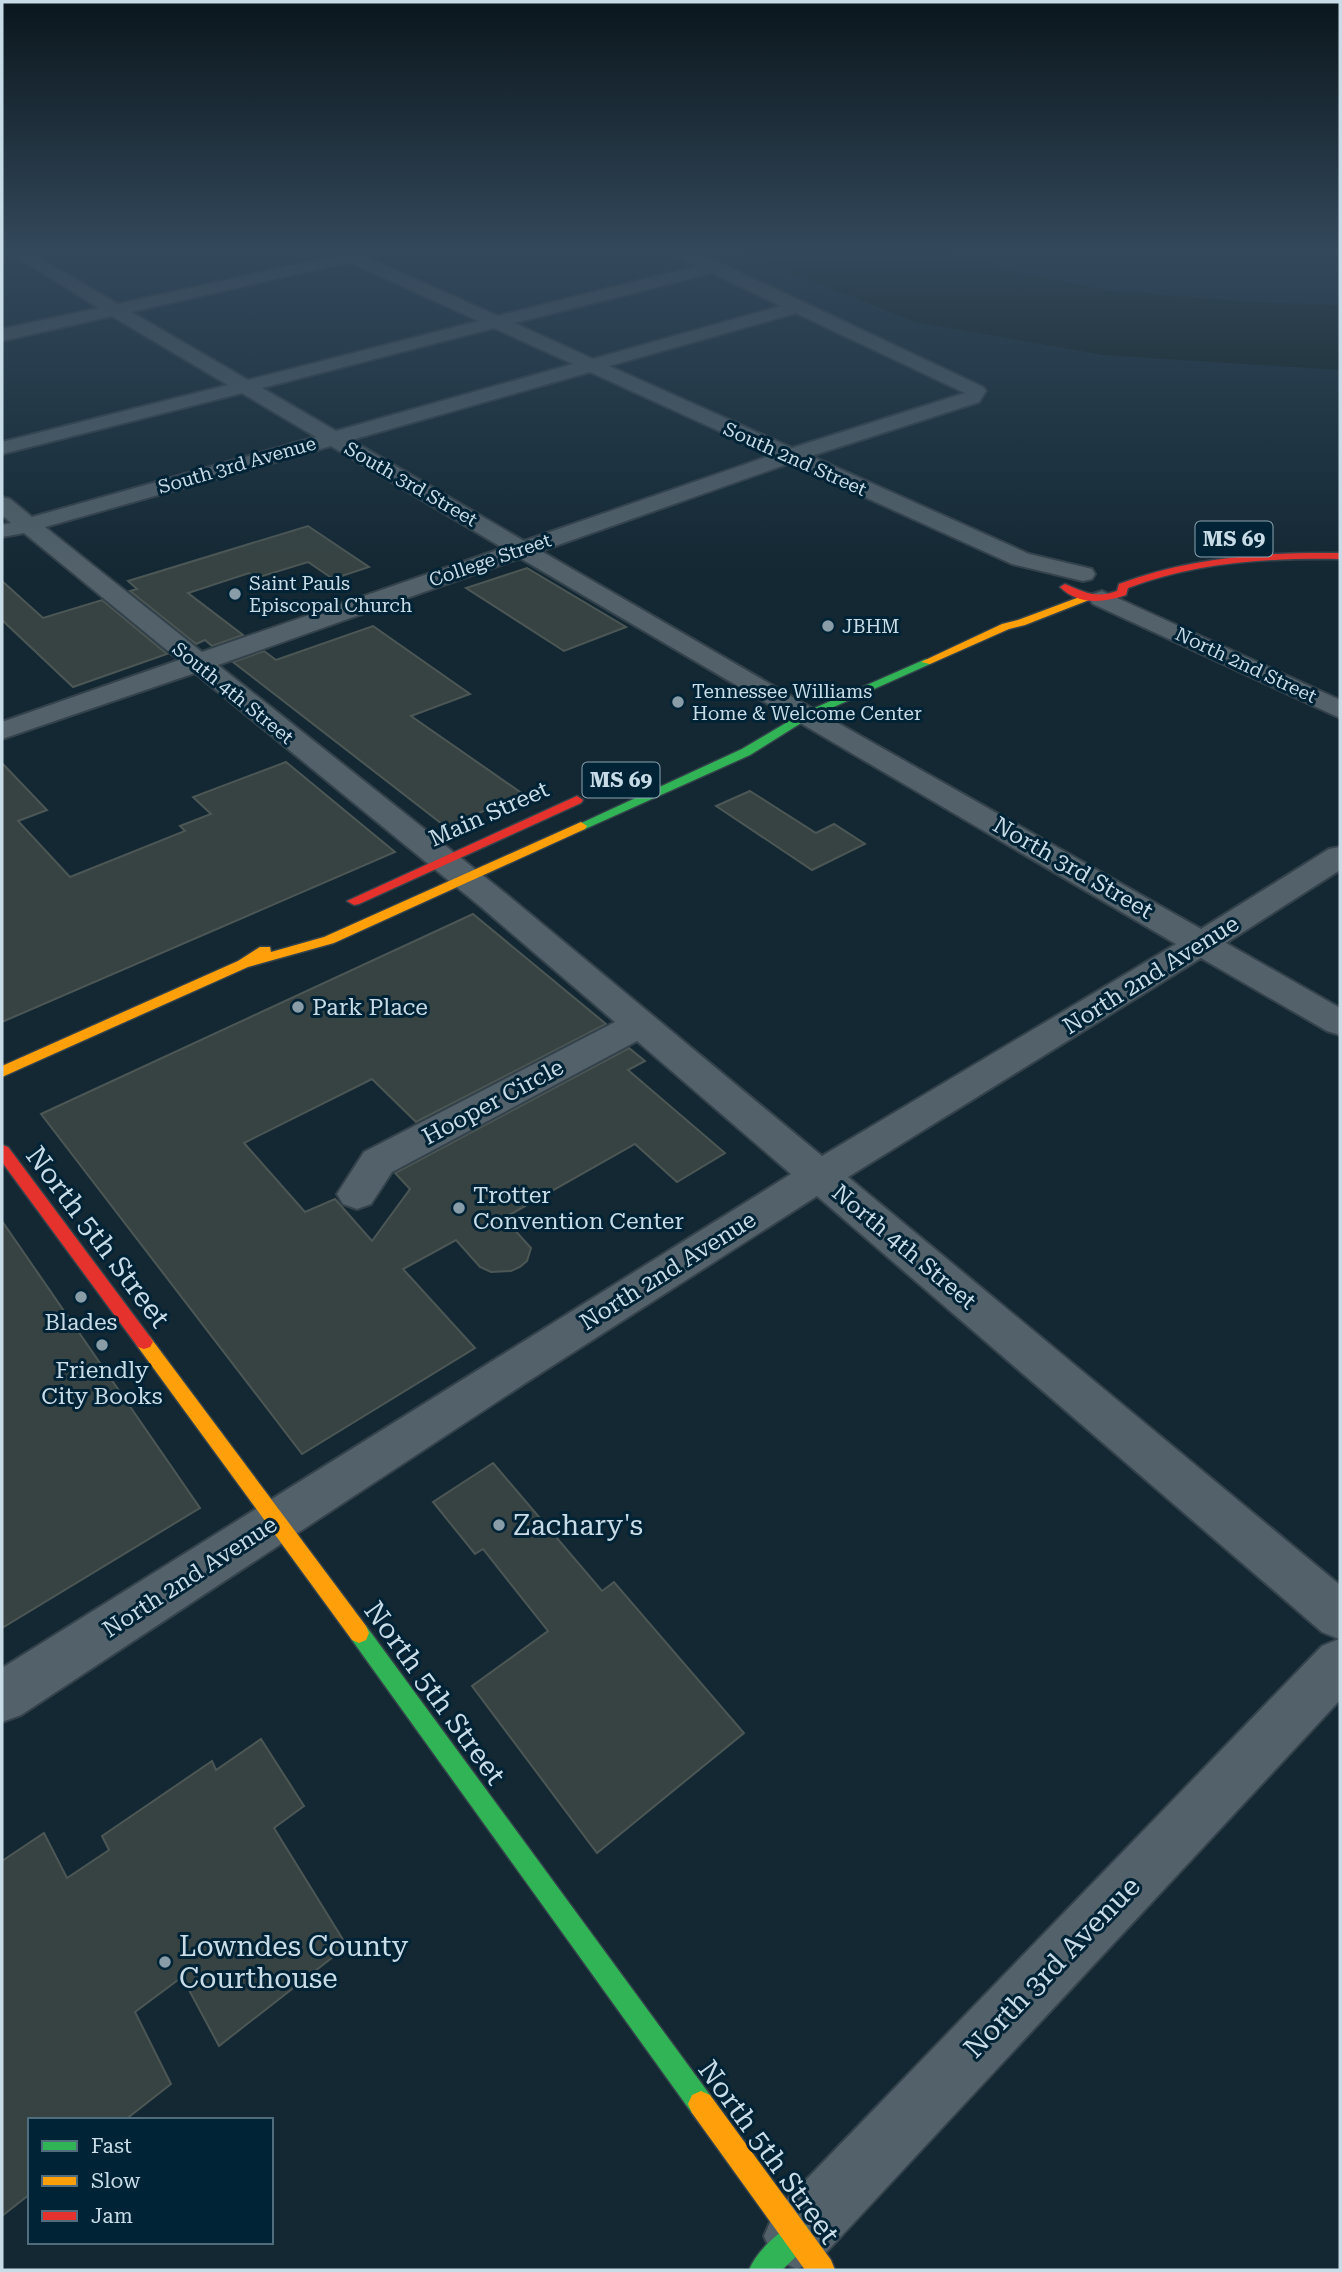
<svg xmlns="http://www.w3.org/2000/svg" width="1342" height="2272" viewBox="0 0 1342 2272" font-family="'Roboto Serif',serif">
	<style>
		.water { fill: #0a1b19 }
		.building { fill: #374342; stroke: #4c5755; stroke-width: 2 }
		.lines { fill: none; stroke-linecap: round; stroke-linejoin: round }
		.street-casing { stroke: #34424b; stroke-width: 4 }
		.fast-casing { stroke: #34424b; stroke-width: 3 }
		.slow-casing { stroke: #34424b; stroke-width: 3 }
		.jam-casing { stroke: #34424b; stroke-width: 3 }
		.street { fill: #52616a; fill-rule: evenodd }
		.fast { fill: #30b455; fill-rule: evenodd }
		.slow { fill: #ff9f0a; fill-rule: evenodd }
		.jam { fill: #e5322d; fill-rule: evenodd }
		.poi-dot { fill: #899da9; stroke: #002335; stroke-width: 2.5 }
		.labels { text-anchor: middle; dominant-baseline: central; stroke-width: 6; stroke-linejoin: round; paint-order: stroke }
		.far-street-label { font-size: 19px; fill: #c8dce8; stroke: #002335 }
		.far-poi-label { font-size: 19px; fill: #c8dce8; stroke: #002335; text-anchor: start }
		.shield { fill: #002335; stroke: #8ca4b2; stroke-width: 2 }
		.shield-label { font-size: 21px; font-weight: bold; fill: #c8dce8 }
		.street-label { font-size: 23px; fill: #c8dce8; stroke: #002335 }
		.poi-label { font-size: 23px; fill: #c8dce8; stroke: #002335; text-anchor: start }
		.near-street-label { font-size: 28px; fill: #c8dce8; stroke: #002335 }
		.near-poi-label { font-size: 28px; fill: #c8dce8; stroke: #002335; text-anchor: start }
	</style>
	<rect width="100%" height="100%" fill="#132833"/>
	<polygon class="water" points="739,252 946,252 1028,275 1113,291 1269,303 1340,305 1340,370 1103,355 915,322"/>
	<g class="building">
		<polygon points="308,526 369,567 333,579 308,562 256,578 249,573 188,593 243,635 212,646 205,640 196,644 130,591 137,589 128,581"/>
		<polygon points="527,568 626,627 564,651 466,588"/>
		<polygon points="2,581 43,618 102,600 167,654 73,687 2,620"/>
		<polygon points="373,626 470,694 411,716 523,794 446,827 233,662 264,651 276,660"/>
		<polygon points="286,762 395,852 2,1022 2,763 47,810 18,821 70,877 185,831 180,826 211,814 193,797"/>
		<polygon points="750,791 816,833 834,824 865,844 812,870 716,806"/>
		<polygon points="473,914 606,1024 416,1122 372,1079 244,1143 305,1212 335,1199 372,1241 410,1189 395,1173 629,1048 645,1061 628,1070 725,1153 677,1182 635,1144 504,1218 531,1248 527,1261 520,1267 511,1271 491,1272 480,1267 456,1240 403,1269 475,1348 302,1454 41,1114"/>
		<polygon points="2,1221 200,1508 2,1628"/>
		<polygon points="493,1463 602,1591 614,1582 744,1733 597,1853 472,1686 548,1631 483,1549 475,1554 433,1502"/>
		<polygon points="261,1739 304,1806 274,1828 347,1946 219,2046 182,1977 135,2012 171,2084 125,2120 30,2120 30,2194 2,2216 2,1861 44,1833 67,1878 109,1850 102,1836 212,1761 216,1770"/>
	</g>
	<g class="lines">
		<g class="street-casing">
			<g id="street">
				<path d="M9,252H29L118,304L335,256L332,252H372L368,258L498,316L697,266L668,252H691L720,263L983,387L986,391L979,402L811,456L1029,554L1092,569L1095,574L1092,579L1083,581L1012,564L790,463L541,551L815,710L1201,929L1329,849L1340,847V870L1226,943L1340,1008V1035L1327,1031L1201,958L848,1177L1340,1585V1700L820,2259L797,2269L774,2259L764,2236L774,2213L1322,1646L1339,1639L1322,1632L817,1196L527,1382L21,1715L2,1722V1668L791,1174L637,1041L392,1172L371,1204L357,1209L343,1204L337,1194L364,1152L615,1022L481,907L195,673L2,739V722L179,660L24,533L2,537V525L11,523L2,515V497L10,499L32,517L316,437L242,393L2,454V442L228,385L112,316L2,341V329L99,308ZM349,262L479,321L248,380L131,312ZM712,273L781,306L593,359L514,323ZM796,313L965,393L792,448L609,366ZM494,328L573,364L336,431L262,388ZM590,372L772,455L524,541L351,440ZM331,446L503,548L202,652L45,527ZM520,558L1176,944L822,1156L505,893L218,665Z"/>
				<polygon points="1102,591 1340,700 1340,718 1093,604 1089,599 1093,594"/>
			</g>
		</g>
		<g class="fast-casing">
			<g id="fast">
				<polygon points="926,659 931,662 930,664 809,718 750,755 585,829 581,830 575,826 742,749 801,714"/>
				<polygon points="359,1623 366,1626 710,2095 714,2104 710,2113 701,2117 692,2113 352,1640 349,1633 352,1626"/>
				<path d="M797,2223L807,2226L810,2236L807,2246L782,2270H749C756,2252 779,2230 797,2223Z"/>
			</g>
		</g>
		<g class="slow-casing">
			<g id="slow">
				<polygon points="1085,595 1090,598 1089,600 1025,625 1009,629 930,664 921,662 1002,624 1018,620"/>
				<polygon points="581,822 587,826 585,829 334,943 248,967 2,1077 2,1066 238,961 260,947 270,947 271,952 324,937"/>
				<polygon points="144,1335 150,1337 366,1626 369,1633 366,1640 359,1643 352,1640 138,1347 135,1342 138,1337"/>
				<polygon points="701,2091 710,2095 831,2260 835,2270 805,2270 692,2113 688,2104 692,2095"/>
			</g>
		</g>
		<g class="jam-casing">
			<g id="jam">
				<path d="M1340,553V559C1267,558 1197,562 1128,588L1126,595C1103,603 1078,605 1060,587L1065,584C1084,592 1096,599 1117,591L1119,584C1191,557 1264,552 1340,553Z"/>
				<polygon points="577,796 583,800 581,803 359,904 354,905 347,901"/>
				<polygon points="2,1145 8,1147 150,1337 153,1342 150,1347 144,1349 138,1347 2,1162"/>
			</g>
		</g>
		<use href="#street" class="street"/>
		<use href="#fast" class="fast"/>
		<use href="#slow" class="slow"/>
		<use href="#jam" class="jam"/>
	</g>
	<linearGradient id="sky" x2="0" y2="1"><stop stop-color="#0a161c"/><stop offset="0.44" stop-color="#33485b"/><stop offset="1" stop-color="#33485b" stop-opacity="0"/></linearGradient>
	<rect width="1342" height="570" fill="url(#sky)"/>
	<g class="poi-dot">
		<circle cx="235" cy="594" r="7"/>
		<circle cx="828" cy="626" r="7"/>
		<circle cx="678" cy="702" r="7"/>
		<circle cx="298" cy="1007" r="7"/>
		<circle cx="459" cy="1208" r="7"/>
		<circle cx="81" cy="1297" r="7"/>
		<circle cx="102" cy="1345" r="7"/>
		<circle cx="499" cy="1525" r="7"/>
		<circle cx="165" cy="1962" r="7"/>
	</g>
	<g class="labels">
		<g class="far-street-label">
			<text transform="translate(795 459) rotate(24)">South 2nd Street</text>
			<text transform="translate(237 465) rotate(-16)">South 3rd Avenue</text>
			<text transform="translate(411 484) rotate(30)">South 3rd Street</text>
			<text transform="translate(490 560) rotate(-19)">College Street</text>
			<text transform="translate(1246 665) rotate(25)">North 2nd Street</text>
			<text transform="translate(233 693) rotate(39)">South 4th Street</text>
		</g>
		<g class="far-poi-label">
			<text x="249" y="583">Saint Pauls<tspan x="249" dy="22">Episcopal Church</tspan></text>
			<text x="842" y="626">JBHM</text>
			<text x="692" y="691">Tennessee Williams<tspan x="692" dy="22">Home &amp; Welcome Center</tspan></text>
		</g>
		<g class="shield">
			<rect x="1195.5" y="521.5" width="77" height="35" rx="5"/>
			<rect x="582.5" y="762.5" width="77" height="35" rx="5"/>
		</g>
		<g class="shield-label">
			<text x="1234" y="539">MS 69</text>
			<text x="621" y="780">MS 69</text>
		</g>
		<g class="street-label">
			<text transform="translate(489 814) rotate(-24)">Main Street</text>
			<text transform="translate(1073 868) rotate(30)">North 3rd Street</text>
			<text transform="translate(1151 975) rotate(-32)">North 2nd Avenue</text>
			<text transform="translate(493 1102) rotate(-28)">Hooper Circle</text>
			<text transform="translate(904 1247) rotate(40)">North 4th Street</text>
			<text transform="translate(668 1271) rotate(-32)">North 2nd Avenue</text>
			<text transform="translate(190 1577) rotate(-33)">North 2nd Avenue</text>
		</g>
		<g class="poi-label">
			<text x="312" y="1007">Park Place</text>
			<text x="473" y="1195">Trotter<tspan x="473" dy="26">Convention Center</tspan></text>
			<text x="81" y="1322" text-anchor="middle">Blades</text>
			<text x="102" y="1370" text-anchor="middle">Friendly<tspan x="102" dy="26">City Books</tspan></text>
		</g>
		<g class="near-street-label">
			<text transform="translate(98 1237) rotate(53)">North 5th Street</text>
			<text transform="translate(435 1693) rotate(54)">North 5th Street</text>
			<text transform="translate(1052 1967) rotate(-46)">North 3rd Avenue</text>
			<text transform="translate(769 2152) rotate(54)">North 5th Street</text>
		</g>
		<g class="near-poi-label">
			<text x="513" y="1525">Zachary's</text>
			<text x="179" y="1946">Lowndes County<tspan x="179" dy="32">Courthouse</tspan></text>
		</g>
	</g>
	<rect width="1342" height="2272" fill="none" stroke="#c8dce8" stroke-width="7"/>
	<rect x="28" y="2118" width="245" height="126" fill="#002335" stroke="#506d7d" stroke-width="2"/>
	<rect x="42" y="2141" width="35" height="10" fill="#30b455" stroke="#506d7d" stroke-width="2"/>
	<text x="91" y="2153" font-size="21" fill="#c8dce8">Fast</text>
	<rect x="42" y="2176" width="35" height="10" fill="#ff9f0a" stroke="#506d7d" stroke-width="2"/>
	<text x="91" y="2188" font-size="21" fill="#c8dce8">Slow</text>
	<rect x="42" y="2211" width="35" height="10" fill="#e5322d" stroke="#506d7d" stroke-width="2"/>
	<text x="91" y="2223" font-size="21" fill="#c8dce8">Jam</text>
</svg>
